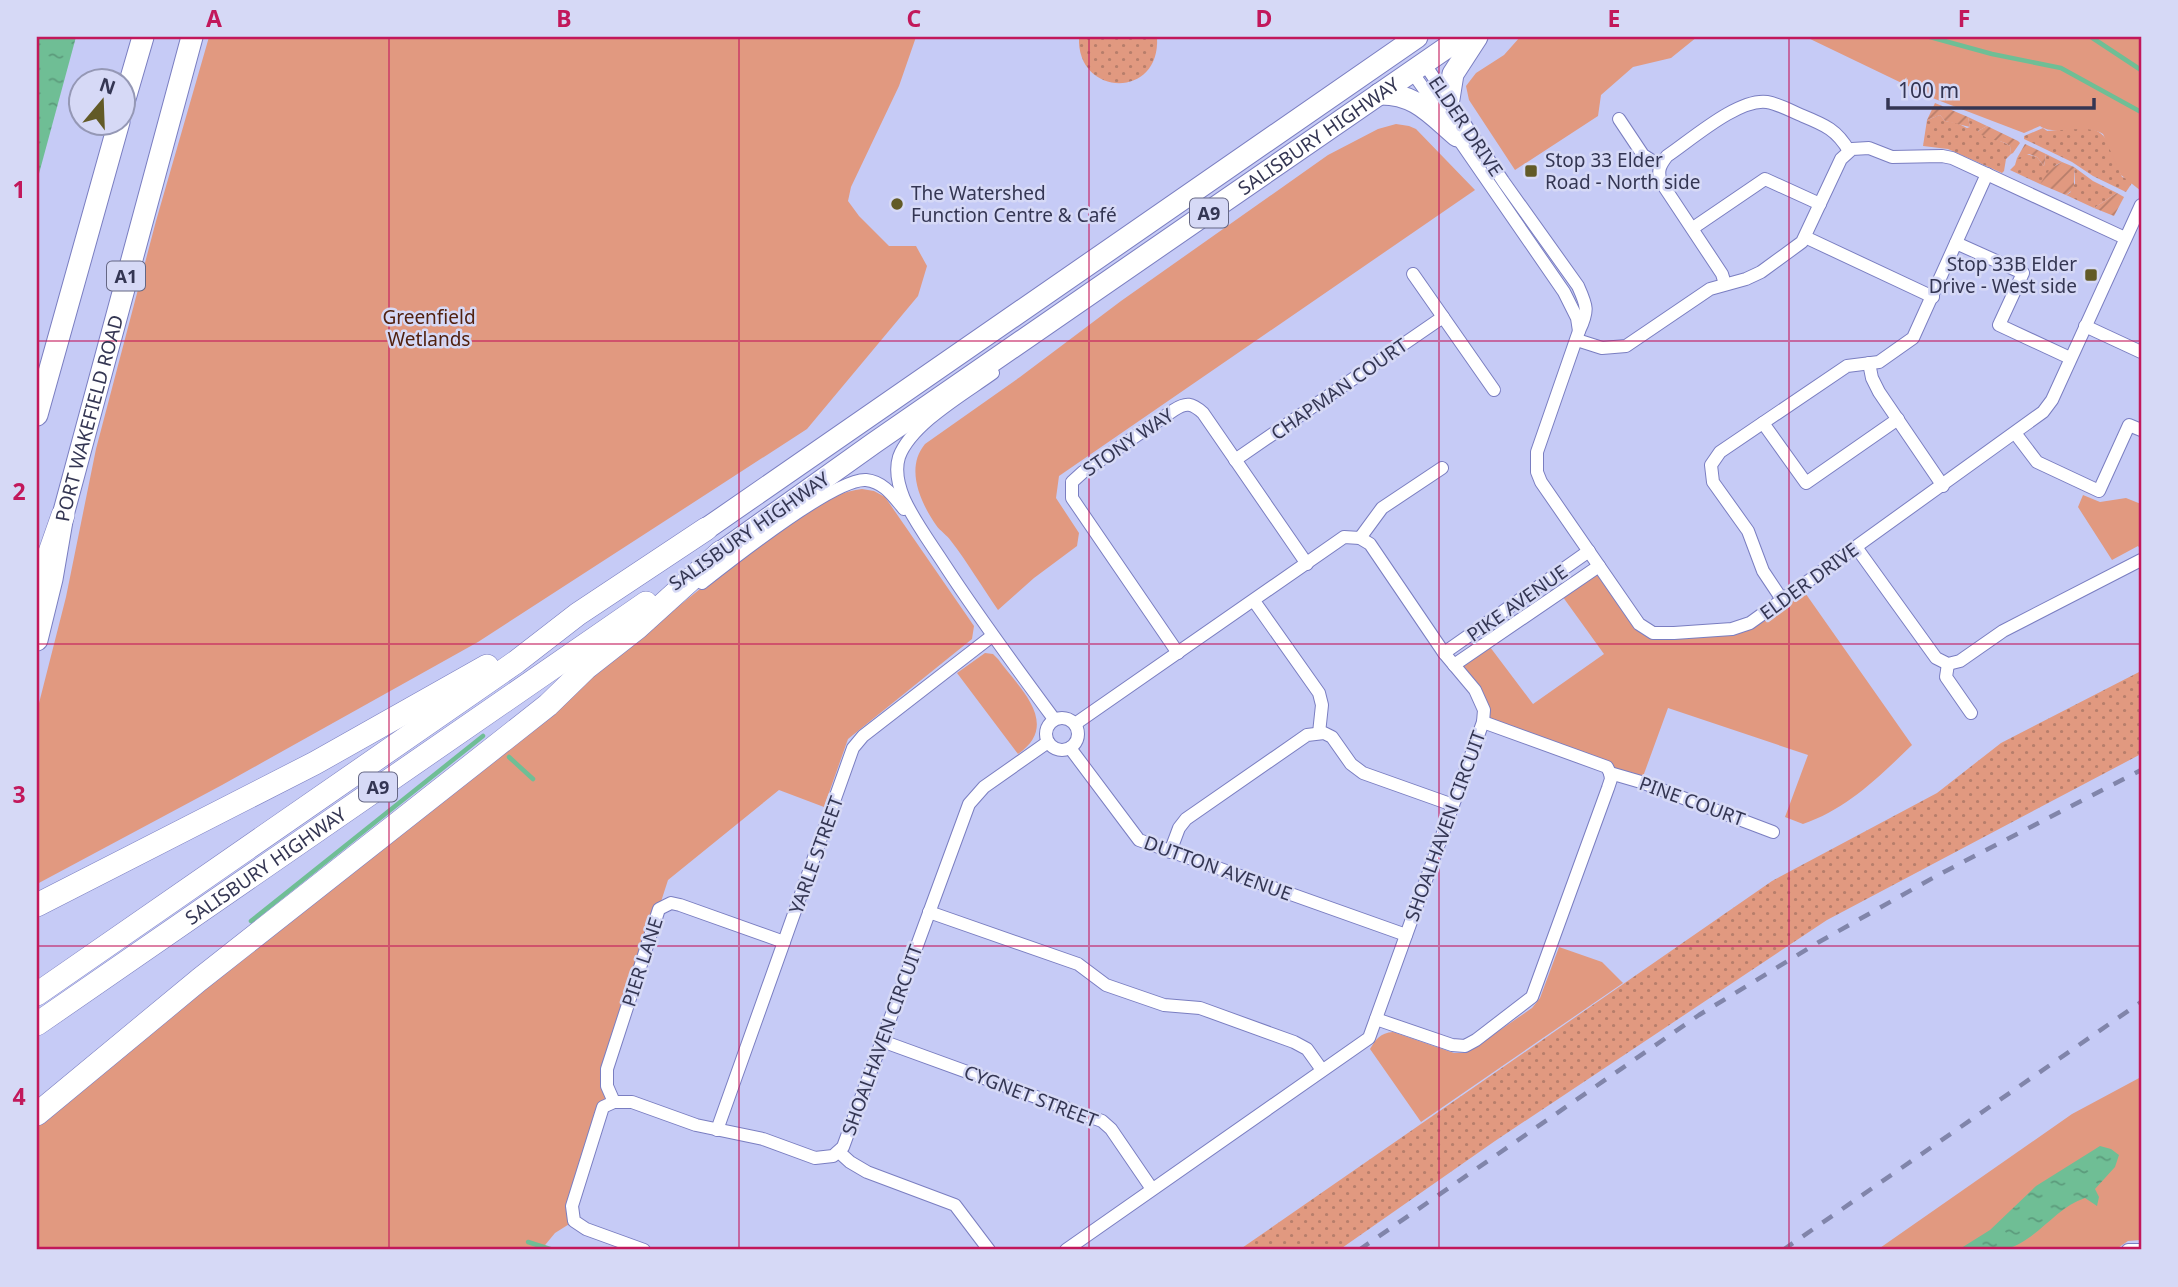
<svg xmlns="http://www.w3.org/2000/svg" width="2178" height="1287" viewBox="0 0 2178 1287" font-family="'Noto Sans',sans-serif">
	<style>
		.grass { fill: url(#grass-dots) }
		.park { fill: #e19980 }
		.garden { fill: url(#garden-furrows) }
		.water { fill: url(#water-ripples) }
		.lines { fill: none; stroke-linecap: round; stroke-linejoin: round }
		.stream { stroke: #6fbe95; stroke-width: 4.5 }
		.minor-casing { stroke: #7a7ec1; stroke-width: 14 }
		.trunk-casing { stroke: #7a7ec1; stroke-width: 23 }
		.motorway-casing { stroke: #7a7ec1; stroke-width: 24 }
		.minor { stroke: #fff; stroke-width: 12 }
		.trunk { stroke: #fff; stroke-width: 21 }
		.motorway { stroke: #fff; stroke-width: 23 }
		.rail { stroke: #8185aa; stroke-width: 4.5; stroke-dasharray: 12 12; stroke-linecap: butt }
		.grid { fill: none; stroke: #c2185b; stroke-width: 2; stroke-opacity: 0.55 }
		.poi-dot { fill: #625a26; stroke: #d6d9f6; stroke-width: 2.5 }
		.labels { text-anchor: middle; dominant-baseline: central; stroke-width: 5; stroke-linejoin: round; paint-order: stroke }
		.shield { fill: #d6d9f6; stroke: #656784; stroke-width: 2 }
		.shield-label { font-size: 18px; font-weight: bold; fill: #343653 }
		.street-label { font-size: 19px; fill: #343653; stroke: #d6d9f6 }
		.poi-label { font-size: 19px; fill: #343653; stroke: #d6d9f6; text-anchor: start }
		.park-label { font-size: 19px; fill: #51210f; stroke: #d6d9f6 }
		.neatline { fill: none; stroke: #c2185b; stroke-width: 2.5 }
		.grid-label { font-size: 23px; text-anchor: middle; font-weight: bold; fill: #c2185b }
	</style>
	<defs>
		<pattern id="grass-dots" width="8" height="8" patternUnits="userSpaceOnUse" patternTransform="scale(1.75)"><rect width="8" height="8" fill="#e19980"/><path d="M2 2h.1M6 6h.1" fill="none" stroke="#b77e6b" stroke-width="1.8" stroke-linecap="round"/></pattern>
		<pattern id="garden-furrows" width="10" height="10" patternUnits="userSpaceOnUse" patternTransform="scale(1.75)"><rect width="10" height="10" fill="#e19980"/><path d="M-1 1l2-2M0 10L10 0M9 11l2-2" fill="none" stroke="#b77e6b"/></pattern>
		<pattern id="water-ripples" width="26" height="14" patternUnits="userSpaceOnUse" patternTransform="scale(1.75)"><rect width="26" height="14" fill="#6fbe95"/><path d="M2 4q2-2 4 0t4 0M15 11q2-2 4 0t4 0" fill="none" stroke="#5c9b7c"/></pattern>
	</defs>
	<rect width="100%" height="100%" fill="#c6cbf6"/>
	<g class="grass">
		<path d="M1079,37H1157C1161,100 1076,97 1079,37Z"/>
		<path d="M1940,115L1945,121L1957,123L1967,128L1970,127L1968,117L1987,126L1978,131C1990,141 1999,138 2010,146L2011,154L2006,159L2004,171L2002,173L1948,149L1923,146L1927,120Z"/>
		<path d="M2043,128L2047,131C2104,125 2103,124 2122,177L2134,180L2126,192L2093,176L2072,162L2024,139V136Z"/>
		<polygon points="2026,154 2037,157 2044,166 2046,154 2062,162 2056,165 2040,184 2010,170 2015,165 2017,158"/>
		<polygon points="2074,167 2093,181 2117,193 2094,208 2066,195 2070,193 2075,183"/>
		<polygon points="2141,671 2141,754 1827,920 1495,1141 1339,1250 1239,1250 1772,881 1937,793 2001,743"/>
	</g>
	<g class="park">
		<polygon points="209,37 916,37 899,86 851,187 848,201 859,216 889,246 916,246 927,266 918,296 807,429 478,642 222,785 37,884 37,711 66,597 96,449 156,221"/>
		<polygon points="1520,37 1697,37 1671,58 1633,67 1601,95 1598,116 1515,170 1469,100 1466,86 1476,73 1504,55"/>
		<path d="M1806,37H2141V191L2121,175L2103,134C2082,122 2055,137 2040,126L2024,133L1935,99Z"/>
		<path d="M1396,124L1409,126L1416,129L1475,190L1059,476L1056,498L1079,533L1077,546L1034,578L998,610C982,587 968,563 951,541C947,535 940,531 936,525C920,502 905,468 925,444L1020,377L1121,301L1328,155L1378,129Z"/>
		<path d="M862,489L874,491L885,497L974,626L972,639L848,739L824,807L779,790L668,880L607,1069L614,1102L603,1107L574,1221L555,1233L541,1250H37V1120L720,573C758,546 816,494 862,489Z"/>
		<polygon points="2083,495 2100,502 2126,498 2141,504 2141,550 2138,546 2112,560 2078,507"/>
		<path d="M1599,566L1653,633L1732,629L1801,587L1912,745C1879,777 1847,809 1803,824L1785,817L1808,755L1668,708L1641,782L1483,722L1484,710L1454,665L1487,643L1533,704L1604,654L1560,593Z"/>
		<path d="M985,653L993,654L998,659C1020,689 1061,724 1018,754L957,673Z"/>
		<path d="M1559,947L1602,962L1623,983L1421,1122L1370,1049C1376,1039 1380,1033 1393,1032L1454,1053H1463L1474,1048L1532,1008L1540,998Z"/>
		<polygon points="2141,1077 2141,1240 2128,1241 2115,1250 1877,1250 2072,1114"/>
	</g>
	<g class="garden">
		<polygon points="1935,103 1968,117 1970,127 1945,121 1940,115 1927,120"/>
		<path d="M1987,126L2018,141L2020,143L2013,153L2011,154L2010,146C2000,138 1986,142 1978,131Z"/>
		<polygon points="2025,144 2046,154 2044,166 2037,157 2029,154 2017,158"/>
		<polygon points="2062,162 2074,167 2074,189 2066,195 2040,184 2050,169"/>
		<polygon points="2117,193 2124,197 2114,216 2094,208"/>
	</g>
	<g class="water">
		<polygon points="37,37 76,37 37,181"/>
		<path d="M2100,1146L2111,1149L2119,1155L2115,1167L2095,1189L2099,1197L2097,1206L2085,1198C2054,1208 2035,1244 2002,1250C1988,1253 1972,1250 1958,1250L1990,1230L2036,1186Z"/>
	</g>
	<g class="lines">
		<g class="stream">
			<polyline points="1930,37 1992,54 2061,68 2141,112"/>
			<polyline points="2091,37 2141,70"/>
			<polyline points="509,757 533,779"/>
			<polyline points="251,921 483,736"/>
			<polyline points="528,1242 553,1250"/>
		</g>
		<g class="minor-casing">
			<g id="minor">
				<path d="M1424,63L1503,181L1578,286C1587,306 1589,310 1579,331L1537,452V472L1541,482L1639,624L1653,633H1674L1732,629L1750,623L2043,412L2052,400L2141,205"/>
				<polyline points="1412,72 1441,113"/>
				<polyline points="1619,119 1643,155 1660,166"/>
				<polyline points="1453,131 1564,292 1577,318 1579,331"/>
				<polyline points="1693,228 1765,179 1820,204"/>
				<polyline points="1805,237 1933,297"/>
				<polyline points="1956,243 2023,273 1999,325 2070,358"/>
				<polyline points="1413,274 1494,390"/>
				<path d="M1725,284L1722,274L1661,182C1657,171 1660,165 1667,156C1691,140 1738,98 1767,102C1779,104 1791,111 1803,116C1825,125 1837,130 1849,151"/>
				<polyline points="2085,326 2141,352"/>
				<polyline points="1577,340 1602,348 1626,346 1710,289 1746,279 1761,272 1802,242 1841,159 1852,149 1869,148 1892,157 1942,156 1952,158 2125,238"/>
				<polyline points="1869,363 1872,378 1879,392 1943,486"/>
				<path d="M993,373C964,394 911,424 899,457C895,470 899,487 904,499C915,523 932,545 946,567C980,619 1017,669 1054,719"/>
				<polyline points="1763,423 1806,483 1898,419"/>
				<polyline points="2015,433 2037,462 2099,491 2129,425 2141,430"/>
				<polyline points="1235,460 1443,317"/>
				<polyline points="1360,538 1382,508 1442,468"/>
				<polyline points="1856,547 1936,658 1948,664 1960,661 2003,631 2141,560"/>
				<path d="M702,583C730,561 835,478 866,480C884,482 893,496 904,509"/>
				<polyline points="1254,601 1319,693 1322,705 1319,733"/>
				<polyline points="1783,601 1763,571 1748,531 1713,482 1711,465 1720,452 1847,366 1879,362 1913,338 1987,174"/>
				<path d="M1178,653L1072,498V482L1083,472L1174,410C1186,402 1192,403 1203,413L1307,564"/>
				<polyline points="1444,653 1589,551"/>
				<polyline points="1948,664 1946,677 1971,713"/>
				<polyline points="1454,665 1599,566"/>
				<circle cx="1062" cy="734" r="16"/>
				<polyline points="1483,722 1607,767 1610,773 1641,782 1773,832"/>
				<polyline points="1070,748 1139,840 1406,935"/>
				<polyline points="1170,852 1179,828 1186,819 1307,735 1324,733 1332,737 1351,764 1363,773 1453,805"/>
				<polyline points="929,912 1078,964 1106,985 1164,1005 1200,1008 1294,1042 1307,1049 1322,1070"/>
				<polyline points="1376,1019 1452,1045 1465,1046 1476,1040 1532,997 1608,788 1611,779 1610,773"/>
				<polyline points="882,1041 1102,1121 1111,1129 1152,1189"/>
				<polyline points="614,1102 607,1086 607,1069 659,909 671,903 680,905 784,942"/>
				<polyline points="717,1130 853,748 863,736 992,636"/>
				<polyline points="839,1152 850,1162 867,1172 955,1205 989,1250"/>
				<polyline points="644,1250 586,1229 574,1221 572,1206 603,1107 614,1102 632,1102 696,1125 763,1139 815,1158 833,1156 843,1147 969,804 984,787 1048,742"/>
				<polyline points="1066,1250 1369,1038 1483,722 1484,710 1475,690 1444,653 1370,544 1360,538 1344,537 1075,724"/>
				<polyline points="2128,1250 2141,1250"/>
			</g>
		</g>
		<g class="trunk-casing">
			<g id="trunk">
				<path d="M1379,94C1415,93 1431,114 1457,136"/>
				<polyline points="1449,99 1453,74 1477,37"/>
				<polyline points="122,109 143,37"/>
				<polyline points="37,415 119,122"/>
				<polyline points="706,529 1417,37"/>
				<path id="s1" d="M721,552L874,443L1462,37"/>
				<path id="s2" d="M37,640L52,579L63,515L192,37"/>
			</g>
		</g>
		<g class="motorway-casing">
			<g id="motorway">
				<polyline points="37,589 63,515"/>
				<polyline points="37,905 315,763 487,666"/>
				<polyline points="37,994 516,662 578,614 706,529"/>
				<path id="s3" d="M37,1024L646,603"/>
				<polyline points="37,1114 199,980 548,705 586,668 637,628 721,552"/>
			</g>
		</g>
		<use href="#minor" class="minor"/>
		<use href="#trunk" class="trunk"/>
		<use href="#motorway" class="motorway"/>
		<g class="rail">
			<polyline points="1359,1250 1699,1015 1819,942 1938,875 2141,770"/>
			<polyline points="1783,1250 2141,1002"/>
		</g>
	</g>
	<path class="grid" d="M389,37V1250M739,37V1250M1089,37V1250M1439,37V1250M1789,37V1250M37,341H2141M37,644H2141M37,946H2141"/>
	<g class="poi-dot">
		<rect x="1524" y="164" width="14" height="14" rx="3.5"/>
		<circle cx="897" cy="204" r="7"/>
		<rect x="2084" y="268" width="14" height="14" rx="3.5"/>
	</g>
	<g class="labels">
		<g class="shield">
			<rect x="1190" y="198.5" width="38" height="29" rx="5"/>
			<rect x="107" y="261.5" width="38" height="29" rx="5"/>
			<rect x="359" y="772.5" width="38" height="29" rx="5"/>
		</g>
		<g class="shield-label">
			<text x="1209" y="213">A9</text>
			<text x="126" y="276">A1</text>
			<text x="378" y="787">A9</text>
		</g>
		<g class="street-label">
			<text transform="translate(1466 126) rotate(56)">ELDER DRIVE</text>
			<text stroke="none"><textPath href="#s1" startOffset="728">SALISBURY HIGHWAY</textPath></text>
			<text transform="translate(1339 389) rotate(-35)">CHAPMAN COURT</text>
			<text stroke="none"><textPath href="#s2" startOffset="228">PORT WAKEFIELD ROAD</textPath></text>
			<text transform="translate(1128 442) rotate(-34)">STONY WAY</text>
			<text transform="translate(749 531) rotate(-35)">SALISBURY HIGHWAY</text>
			<text transform="translate(1809 581) rotate(-36)">ELDER DRIVE</text>
			<text transform="translate(1517 603) rotate(-35)">PIKE AVENUE</text>
			<text transform="translate(1692 801) rotate(20)">PINE COURT</text>
			<text transform="translate(1445 826) rotate(-70)">SHOALHAVEN CIRCUIT</text>
			<text transform="translate(816 855) rotate(-70)">YARLE STREET</text>
			<text stroke="none"><textPath href="#s3" startOffset="278">SALISBURY HIGHWAY</textPath></text>
			<text transform="translate(1218 868) rotate(20)">DUTTON AVENUE</text>
			<text transform="translate(642 962) rotate(-72)">PIER LANE</text>
			<text transform="translate(882 1040) rotate(-70)">SHOALHAVEN CIRCUIT</text>
			<text transform="translate(1031 1096) rotate(21)">CYGNET STREET</text>
		</g>
		<g class="poi-label">
			<text x="1545" y="160">Stop 33 Elder<tspan x="1545" dy="22">Road - North side</tspan></text>
			<text x="911" y="193">The Watershed<tspan x="911" dy="22">Function Centre &amp; Café</tspan></text>
			<text x="2077" y="264" text-anchor="end">Stop 33B Elder<tspan x="2077" dy="22">Drive - West side</tspan></text>
		</g>
		<g class="park-label">
			<text x="429" y="317">Greenfield<tspan x="429" dy="22">Wetlands</tspan></text>
		</g>
	</g>
	<rect width="2178" height="1287" fill="none" stroke="#d6d9f6" stroke-width="77"/>
	<g transform="translate(102 102) rotate(19)"><circle r="33" fill="#d6d9f6" stroke="#9598b5" stroke-width="2"/>
	<path d="M0-5L12 26L0 18L-12 26Z" fill="#625a26"/>
	<text y="-10" font-size="19" font-weight="bold" text-anchor="middle" fill="#343653">N</text>
	</g>
	<path d="M1888 98v10h206v-10" fill="none" stroke="#343653" stroke-width="3.5"/>
	<text x="1898" y="98" font-size="21" fill="#343653" stroke="#d6d9f6" stroke-width="5" paint-order="stroke">100 m</text>
	<rect x="38" y="38" width="2102" height="1210" class="neatline"/>
	<g class="grid-label">
		<text x="214" y="27">A</text>
		<text x="564" y="27">B</text>
		<text x="914" y="27">C</text>
		<text x="1264" y="27">D</text>
		<text x="1614" y="27">E</text>
		<text x="1964" y="27">F</text>
		<text x="19" y="198">1</text>
		<text x="19" y="500">2</text>
		<text x="19" y="803">3</text>
		<text x="19" y="1105">4</text>
	</g>
</svg>
